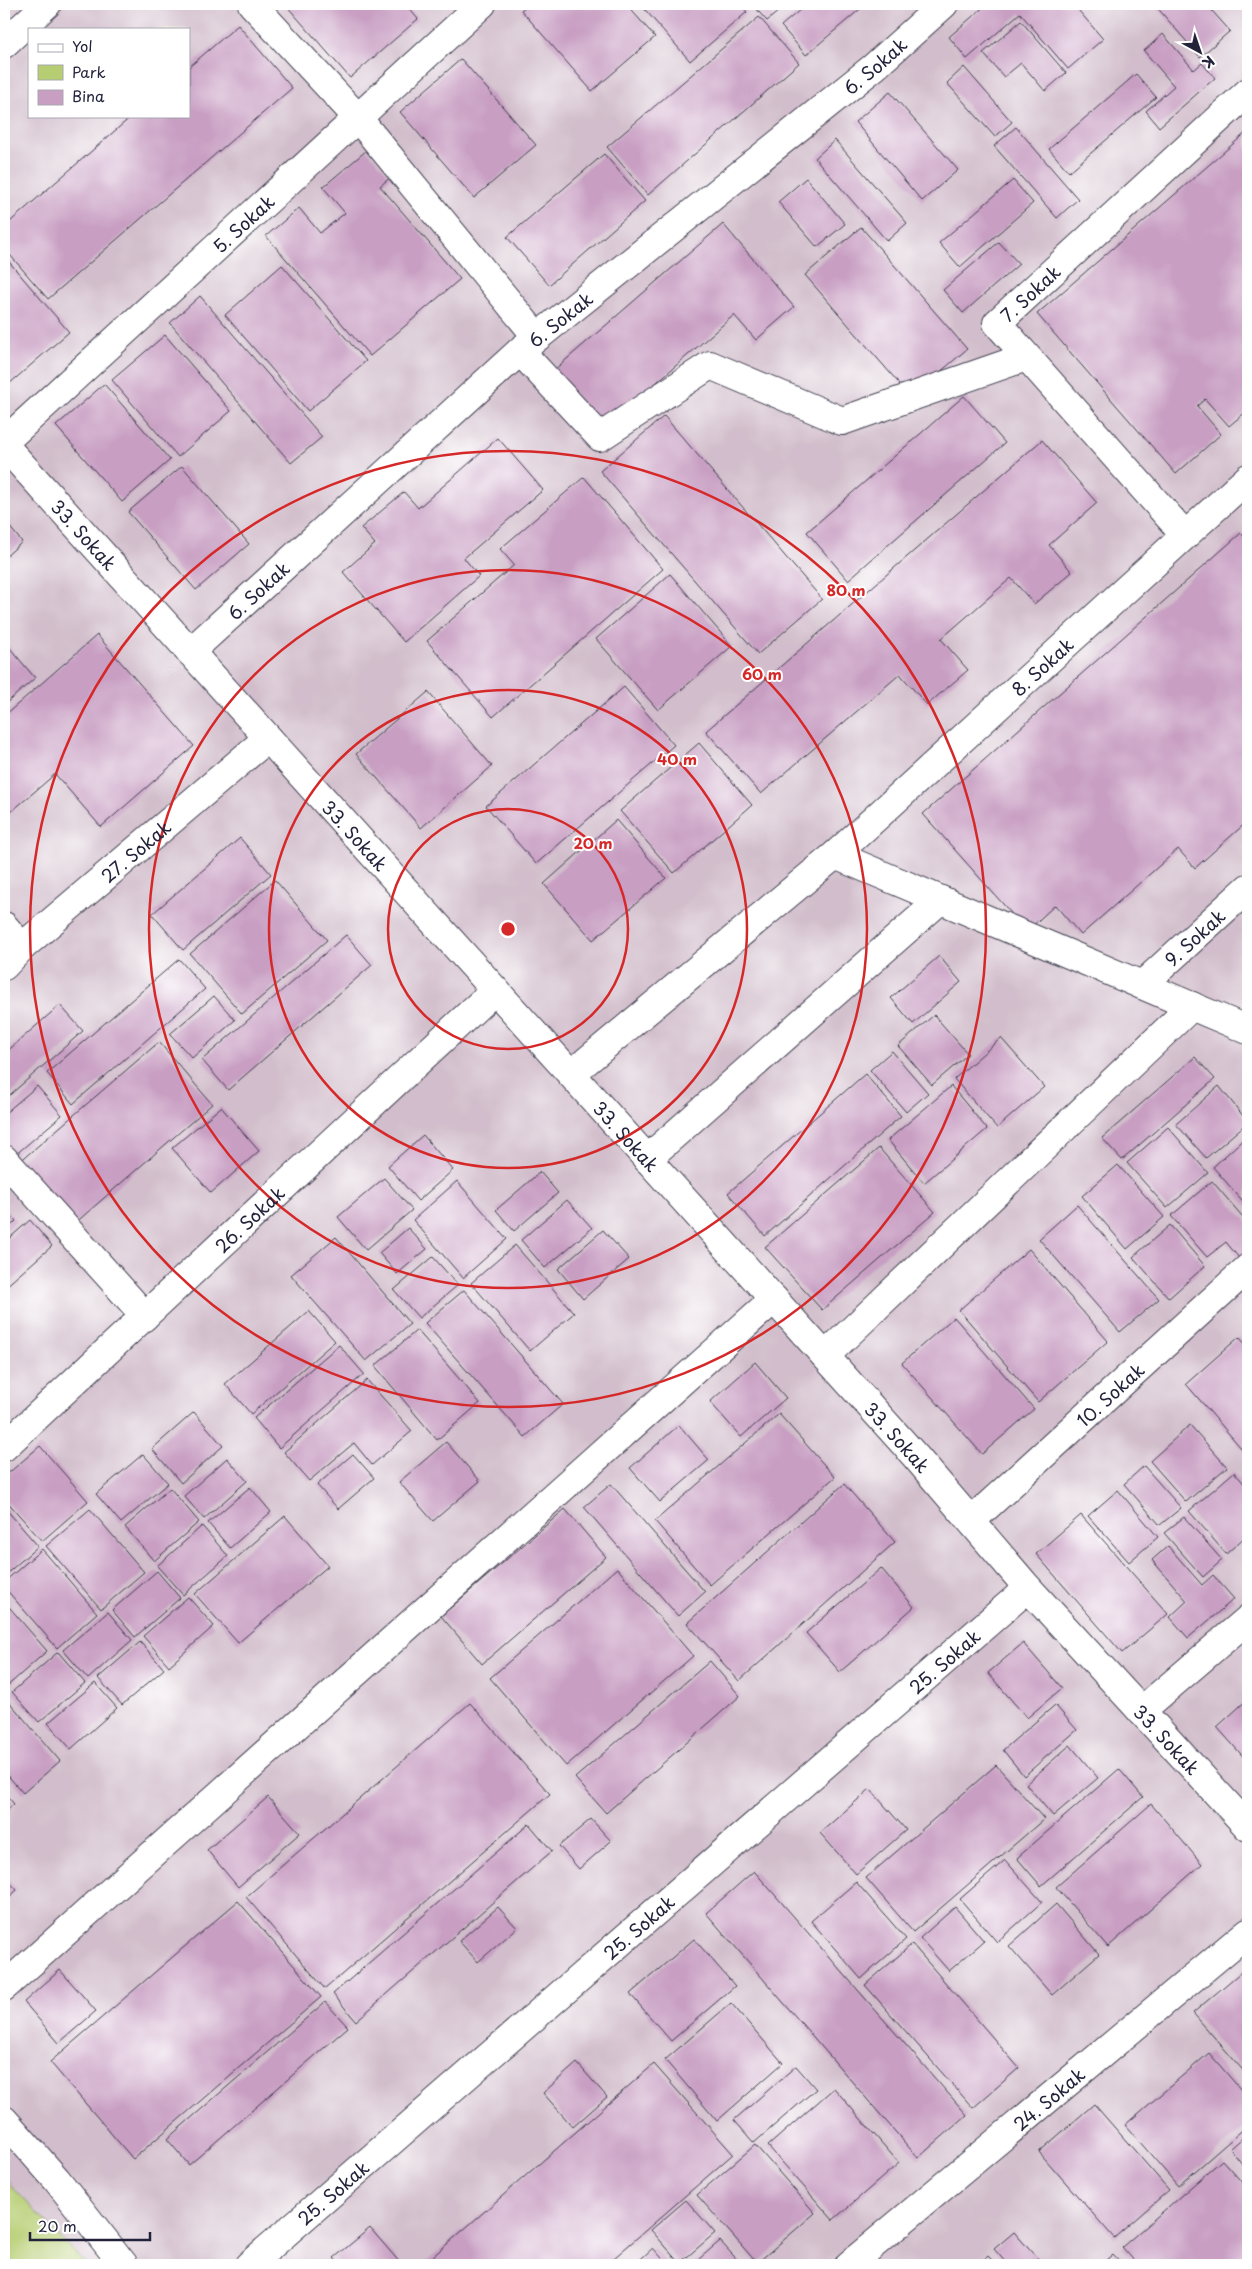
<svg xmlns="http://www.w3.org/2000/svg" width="1252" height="2269" viewBox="0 0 1252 2269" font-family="'Playpen Sans',sans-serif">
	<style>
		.industrial { fill: #d1bdcb; fill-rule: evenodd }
		.green { fill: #b6cd71; stroke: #6c7856 }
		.building { fill: #c89ec2 }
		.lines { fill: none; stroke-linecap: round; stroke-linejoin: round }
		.minor-casing { stroke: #403f50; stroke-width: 30 }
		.minor { stroke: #fff; stroke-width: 28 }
		.ring { fill: none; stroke: #d62828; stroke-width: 2.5 }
		.labels { text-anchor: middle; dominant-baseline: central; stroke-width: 4; stroke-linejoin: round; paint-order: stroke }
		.street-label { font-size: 18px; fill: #22223b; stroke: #fff }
		.centre { fill: #d62828; stroke: #fff; stroke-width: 2.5 }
		.ring-label { font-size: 15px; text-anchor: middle; font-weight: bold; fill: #d62828; stroke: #fff; stroke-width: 4; stroke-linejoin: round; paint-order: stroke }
	</style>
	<rect width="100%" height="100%" fill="#fff"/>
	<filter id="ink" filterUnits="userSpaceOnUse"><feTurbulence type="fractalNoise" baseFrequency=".02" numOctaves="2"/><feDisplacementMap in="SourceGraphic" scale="10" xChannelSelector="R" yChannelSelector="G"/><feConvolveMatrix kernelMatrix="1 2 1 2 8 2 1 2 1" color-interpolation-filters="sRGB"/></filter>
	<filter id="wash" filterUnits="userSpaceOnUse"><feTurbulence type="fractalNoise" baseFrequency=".0096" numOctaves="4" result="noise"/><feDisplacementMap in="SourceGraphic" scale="20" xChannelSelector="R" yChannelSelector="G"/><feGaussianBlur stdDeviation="1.12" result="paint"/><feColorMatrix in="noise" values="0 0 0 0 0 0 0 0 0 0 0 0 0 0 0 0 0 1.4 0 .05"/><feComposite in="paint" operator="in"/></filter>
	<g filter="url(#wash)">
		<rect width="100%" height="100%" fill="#ece6c9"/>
		<path class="industrial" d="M4,4H1248V2265H4ZM29,29H189V116H29Z"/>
		<polygon class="green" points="4,2178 86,2265 4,2265"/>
		<g id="blocks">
			<g class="building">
				<polygon points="285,4 405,4 418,19 350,78"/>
				<polygon points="529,4 626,4 655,37 592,91 521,10"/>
				<polygon points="640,4 739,4 747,12 690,61"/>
				<polygon points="752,4 787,4 767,21"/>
				<polygon points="807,4 866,4 806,55 781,26"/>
				<polygon points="987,4 1073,4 1103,39 1068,69 1020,13 967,59 949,37"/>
				<polygon points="1154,4 1206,4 1230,31 1200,57"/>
				<polygon points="759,17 799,63 648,195 607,147"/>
				<polygon points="1021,21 1066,73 1045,91 1021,63 1004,77 983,53"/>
				<polygon points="238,25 292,88 48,299 4,248 4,227 132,116 189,116 189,67"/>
				<polygon points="1163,34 1194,70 1202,63 1215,78 1159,127 1146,111 1174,86 1144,51"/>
				<polygon points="461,59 536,145 474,198 400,112"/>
				<polygon points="964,67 1012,122 995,137 947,83"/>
				<polygon points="1136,74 1156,97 1069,172 1049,149"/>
				<polygon points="890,92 958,170 922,201 855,122"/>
				<polygon points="1016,127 1078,199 1057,218 994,146"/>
				<polygon points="1248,131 1248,410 1229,426 1205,399 1197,406 1221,434 1176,474 1037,314"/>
				<polygon points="835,140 907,223 887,241 815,158"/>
				<polygon points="367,150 391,177 380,186 460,279 370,356 266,236 299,208 320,233 345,213 323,187"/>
				<polygon points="604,154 645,201 549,285 507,237"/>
				<polygon points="806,178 845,224 817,247 778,202"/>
				<polygon points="1013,180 1033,203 960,267 939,243"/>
				<polygon points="723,224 794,307 756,340 734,315 603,429 553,371"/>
				<polygon points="861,227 967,349 911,397 805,275"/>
				<polygon points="999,242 1019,264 963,313 943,290"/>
				<polygon points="4,256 69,332 9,384 4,378"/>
				<polygon points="282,265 366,361 308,411 225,315"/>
				<polygon points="200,296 322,437 291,463 170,323"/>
				<polygon points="165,335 231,411 178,457 112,380"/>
				<polygon points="104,384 170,460 122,502 56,426"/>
				<polygon points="964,396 1005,443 848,580 807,532"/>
				<polygon points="664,416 822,599 758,654 600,471"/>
				<polygon points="498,438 543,490 464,558 479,576 404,642 343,572 375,544 361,528 404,492 418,508"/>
				<polygon points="1042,440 1097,503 1049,545 1072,572 1034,604 1011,578 941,639 968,670 927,705 900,674 761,794 706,731"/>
				<polygon points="182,466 249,544 196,590 128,512"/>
				<polygon points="584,477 663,569 493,717 427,641 514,565 500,549"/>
				<polygon points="4,520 22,542 4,558"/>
				<polygon points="1241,533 1248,541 1248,821 1195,868 1178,849 1081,935 1055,905 1027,931 923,814"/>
				<polygon points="670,574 732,646 658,710 596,639"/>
				<polygon points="97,635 194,746 101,827 55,774 4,818 4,716"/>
				<polygon points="4,641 35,678 4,705"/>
				<polygon points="624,687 674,745 536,864 486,806"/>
				<polygon points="428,692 492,766 421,828 356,754"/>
				<polygon points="699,743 752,805 674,873 620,811"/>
				<polygon points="616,820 666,878 593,940 544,884"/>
				<polygon points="240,838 271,874 183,950 152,914"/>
				<polygon points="275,880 327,940 242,1014 190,954"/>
				<polygon points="346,935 372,965 228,1090 202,1060"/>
				<polygon points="939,956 961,982 913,1024 891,998"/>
				<polygon points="179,959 205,989 73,1104 47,1073"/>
				<polygon points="214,996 235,1020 192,1058 170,1034"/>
				<polygon points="60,1005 83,1031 4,1100 4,1054"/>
				<polygon points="934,1015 968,1054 932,1085 898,1046"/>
				<polygon points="1001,1038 1044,1087 997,1128 954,1079"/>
				<polygon points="159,1042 212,1104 73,1225 18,1163"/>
				<polygon points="892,1051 928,1093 906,1112 870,1070"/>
				<polygon points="1195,1057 1215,1079 1122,1160 1102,1138"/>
				<polygon points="865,1074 901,1116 765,1236 728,1193"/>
				<polygon points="37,1086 62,1115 8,1161 4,1155 4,1114"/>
				<polygon points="951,1086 987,1129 924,1183 888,1140"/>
				<polygon points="1219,1086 1248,1122 1206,1158 1176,1124"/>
				<polygon points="221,1107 259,1151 211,1193 172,1148"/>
				<polygon points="1168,1127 1208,1173 1167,1208 1127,1163"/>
				<polygon points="423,1135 453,1170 418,1201 388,1166"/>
				<polygon points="1248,1135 1248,1207 1213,1167"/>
				<polygon points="879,1148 935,1212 822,1310 765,1247"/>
				<polygon points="1118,1165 1164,1217 1127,1249 1082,1196"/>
				<polygon points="540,1172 558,1193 514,1231 496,1210"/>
				<polygon points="384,1178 412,1210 366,1250 338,1217"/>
				<polygon points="457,1181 507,1239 463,1278 413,1220"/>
				<polygon points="1212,1181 1248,1223 1248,1250 1239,1258 1226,1242 1207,1257 1171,1216"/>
				<polygon points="567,1200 592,1228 545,1268 521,1240"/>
				<polygon points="1077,1205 1159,1299 1120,1332 1039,1239"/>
				<polygon points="4,1207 16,1221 4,1232"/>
				<polygon points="30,1220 52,1246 4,1288 4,1243"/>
				<polygon points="1170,1225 1205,1266 1169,1298 1133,1257"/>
				<polygon points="408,1228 427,1249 397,1274 379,1253"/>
				<polygon points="603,1230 629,1259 583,1299 558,1269"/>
				<polygon points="336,1237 410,1324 366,1361 291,1275"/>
				<polygon points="515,1245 574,1313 530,1351 471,1283"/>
				<polygon points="1029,1249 1108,1341 1038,1402 959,1310"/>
				<polygon points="433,1257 458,1285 419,1318 394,1290"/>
				<polygon points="464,1290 563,1404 525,1437 425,1323"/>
				<polygon points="309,1311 335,1341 251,1414 225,1384"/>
				<polygon points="954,1317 1034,1409 982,1454 902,1363"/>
				<polygon points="417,1330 480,1403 437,1440 375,1366"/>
				<polygon points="1239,1337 1248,1347 1248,1456 1186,1384"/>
				<polygon points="339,1345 364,1374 279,1448 254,1418"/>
				<polygon points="755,1362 786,1398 741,1437 710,1402"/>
				<polygon points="367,1380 412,1431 372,1465 354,1443 309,1481 284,1452"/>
				<polygon points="194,1412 223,1446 181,1483 152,1449"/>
				<polygon points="779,1414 835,1477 710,1585 655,1521"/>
				<polygon points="679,1425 709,1460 660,1502 630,1468"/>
				<polygon points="1190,1425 1227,1467 1186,1502 1150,1461"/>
				<polygon points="446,1442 480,1481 433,1521 399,1482"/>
				<polygon points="40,1446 88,1501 42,1541 4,1498 4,1477"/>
				<polygon points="143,1454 168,1483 121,1523 96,1494"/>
				<polygon points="353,1454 374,1478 338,1509 317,1485"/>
				<polygon points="227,1458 247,1481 204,1519 184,1496"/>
				<polygon points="1144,1466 1181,1508 1160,1525 1124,1484"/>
				<polygon points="1234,1472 1248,1488 1248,1534 1226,1554 1189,1511"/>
				<polygon points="611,1484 705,1592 678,1616 584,1507"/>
				<polygon points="844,1484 895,1542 739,1681 687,1623"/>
				<polygon points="250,1487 271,1512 230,1548 208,1523"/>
				<polygon points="170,1488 199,1522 154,1561 125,1527"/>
				<polygon points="1118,1490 1158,1537 1129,1562 1088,1516"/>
				<polygon points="4,1507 38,1546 4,1576"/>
				<polygon points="90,1509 144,1572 101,1609 46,1546"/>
				<polygon points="565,1509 606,1557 482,1664 441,1616"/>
				<polygon points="1081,1515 1168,1614 1122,1653 1036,1554"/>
				<polygon points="285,1516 328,1566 238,1643 195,1594"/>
				<polygon points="1184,1517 1222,1560 1203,1577 1164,1533"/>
				<polygon points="202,1526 228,1556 183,1595 157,1566"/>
				<polygon points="1168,1546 1202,1585 1213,1575 1234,1599 1188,1638 1170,1617 1187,1601 1152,1560"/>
				<polygon points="42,1549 97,1613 57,1648 4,1587 4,1582"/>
				<polygon points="617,1568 693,1656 566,1766 490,1678"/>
				<polygon points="881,1568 914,1607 840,1672 806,1633"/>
				<polygon points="157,1571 180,1598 135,1637 112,1610"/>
				<polygon points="188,1597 214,1626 169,1666 143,1636"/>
				<polygon points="4,1601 47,1651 4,1689"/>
				<polygon points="108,1612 132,1640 88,1679 63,1650"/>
				<polygon points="140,1642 164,1669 122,1705 98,1678"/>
				<polygon points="1023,1643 1062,1688 1027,1718 988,1673"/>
				<polygon points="58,1652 85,1683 39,1722 12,1692"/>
				<polygon points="710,1661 740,1696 606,1813 575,1778"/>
				<polygon points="95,1683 117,1708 71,1749 48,1723"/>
				<polygon points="5,1697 60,1761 23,1793 4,1771"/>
				<polygon points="1248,1699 1248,1762 1217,1727"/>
				<polygon points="470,1703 550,1794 325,1989 246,1897"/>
				<polygon points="1055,1705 1077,1730 1024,1776 1003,1750"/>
				<polygon points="1070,1745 1098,1778 1053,1816 1026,1784"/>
				<polygon points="996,1765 1044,1819 913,1932 866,1878"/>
				<polygon points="1119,1769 1143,1797 1041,1886 1017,1858"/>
				<polygon points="870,1789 906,1830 856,1874 820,1833"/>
				<polygon points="4,1792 14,1804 4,1813"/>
				<polygon points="268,1797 300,1833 238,1887 207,1850"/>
				<polygon points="1151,1804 1202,1864 1108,1947 1056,1887"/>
				<polygon points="591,1819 611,1841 579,1869 559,1846"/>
				<polygon points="529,1824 552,1851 356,2021 333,1994"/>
				<polygon points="1005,1860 1042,1902 997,1942 960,1899"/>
				<polygon points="754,1871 967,2115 918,2158 706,1913"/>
				<polygon points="4,1876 17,1890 4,1902"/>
				<polygon points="856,1882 906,1939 861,1979 811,1921"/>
				<polygon points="238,1901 321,1997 133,2159 50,2062"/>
				<polygon points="1056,1904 1099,1954 1052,1995 1009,1946"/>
				<polygon points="498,1907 517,1928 478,1962 459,1941"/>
				<polygon points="955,1907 984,1941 949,1971 920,1938"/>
				<polygon points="694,1939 735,1986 671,2041 630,1994"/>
				<polygon points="912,1944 1019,2068 973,2108 865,1985"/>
				<polygon points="1248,1966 1248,2076 1193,2013"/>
				<polygon points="60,1970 96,2011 59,2043 24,2002"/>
				<polygon points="325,2002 348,2027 189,2165 167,2139"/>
				<polygon points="731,2003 783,2063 717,2121 665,2060"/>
				<polygon points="1209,2053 1248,2098 1248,2125 1178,2186 1125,2125"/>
				<polygon points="577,2063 607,2097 573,2127 543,2093"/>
				<polygon points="654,2064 733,2154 606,2265 423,2265"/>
				<polygon points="796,2066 816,2089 754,2143 734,2120"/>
				<polygon points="834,2088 899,2163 833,2220 768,2146"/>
				<polygon points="1094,2104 1169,2190 1114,2238 1039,2152"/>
				<polygon points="1248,2133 1248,2171 1230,2149"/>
				<polygon points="755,2145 815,2213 757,2263 697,2195"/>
				<polygon points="1222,2160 1248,2189 1248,2259 1241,2265 1138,2265 1122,2247"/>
				<polygon points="686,2200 715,2233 680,2263 651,2230"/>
				<polygon points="370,2228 402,2265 340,2265 334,2258"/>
				<polygon points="1014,2232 1043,2265 1008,2265 994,2249"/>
				<polygon points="720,2241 742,2265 692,2265"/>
				<polygon points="653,2248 668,2265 634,2265"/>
				<polygon points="1113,2255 1122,2265 1101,2265"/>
				<polygon points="988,2256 997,2265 977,2265"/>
			</g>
		</g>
	</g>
	<g filter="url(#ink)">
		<use href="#blocks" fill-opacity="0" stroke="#403f50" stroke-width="1"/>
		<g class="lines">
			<g class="minor-casing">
				<g id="minor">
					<polyline points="252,4 357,117 537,337"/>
					<polyline points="4,44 47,4"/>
					<polyline points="520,351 600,437 710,365 842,421 1026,357"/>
					<path id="s1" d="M4,442L482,4"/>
					<path id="s2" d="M4,445L916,1457L1028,1588L1248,1827"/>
					<path id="s3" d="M1185,535L997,323L1248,92"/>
					<path id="s4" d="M190,652L520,351L874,67L944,4"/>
					<path id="s5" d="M835,855L1248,478"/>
					<polyline points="4,926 22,947"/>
					<path id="s6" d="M4,966L22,947L268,738"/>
					<path id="s7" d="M1142,985L1248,888"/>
					<polyline points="571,1074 835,855 1248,1030"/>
					<polyline points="4,1159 145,1316"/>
					<polyline points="647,1159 940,900"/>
					<polyline points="825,1356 1192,1006"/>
					<path id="s8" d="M4,1447L495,990"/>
					<path id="s9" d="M971,1521L1248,1268"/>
					<polyline points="1141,1711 1248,1619"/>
					<polyline points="4,1987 774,1299"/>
					<polyline points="4,2120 57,2180 124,2265"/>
					<path id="s10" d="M249,2265L1028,1588"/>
					<path id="s11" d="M849,2265L1248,1932"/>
				</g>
			</g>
			<use href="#minor" class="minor"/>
		</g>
	</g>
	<g class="ring">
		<circle cx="508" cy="929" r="120"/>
		<circle cx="508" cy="929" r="239"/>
		<circle cx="508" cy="929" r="359"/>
		<circle cx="508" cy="929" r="478"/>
	</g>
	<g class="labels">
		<g class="street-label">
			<text stroke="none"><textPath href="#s4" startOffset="902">6. Sokak</textPath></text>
			<text stroke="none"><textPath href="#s1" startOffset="324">5. Sokak</textPath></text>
			<text stroke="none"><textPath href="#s3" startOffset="328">7. Sokak</textPath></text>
			<text stroke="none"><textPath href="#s4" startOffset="498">6. Sokak</textPath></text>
			<text stroke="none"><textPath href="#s2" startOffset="120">33. Sokak</textPath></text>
			<text stroke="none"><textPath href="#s4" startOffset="92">6. Sokak</textPath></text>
			<text stroke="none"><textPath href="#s5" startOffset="280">8. Sokak</textPath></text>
			<text stroke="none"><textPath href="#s2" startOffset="525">33. Sokak</textPath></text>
			<text stroke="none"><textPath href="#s6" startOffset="175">27. Sokak</textPath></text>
			<text stroke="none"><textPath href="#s7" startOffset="71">9. Sokak</textPath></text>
			<text stroke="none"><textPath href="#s2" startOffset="930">33. Sokak</textPath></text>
			<text stroke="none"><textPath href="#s8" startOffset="335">26. Sokak</textPath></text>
			<text stroke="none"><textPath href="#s9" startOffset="188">10. Sokak</textPath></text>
			<text stroke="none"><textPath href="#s2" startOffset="1335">33. Sokak</textPath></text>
			<text stroke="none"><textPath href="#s10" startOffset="921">25. Sokak</textPath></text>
			<text stroke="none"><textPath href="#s2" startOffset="1740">33. Sokak</textPath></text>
			<text stroke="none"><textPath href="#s10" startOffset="516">25. Sokak</textPath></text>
			<text stroke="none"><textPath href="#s11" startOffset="260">24. Sokak</textPath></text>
			<text stroke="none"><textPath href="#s10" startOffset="111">25. Sokak</textPath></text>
		</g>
	</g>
	<circle cx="508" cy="929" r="8" class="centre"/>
	<g class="ring-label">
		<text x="846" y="596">80 m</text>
		<text x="762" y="680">60 m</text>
		<text x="677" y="765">40 m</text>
		<text x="593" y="849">20 m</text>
	</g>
	<rect width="1252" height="2269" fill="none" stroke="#fff" stroke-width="20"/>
	<rect x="28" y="28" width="162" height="90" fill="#ffffff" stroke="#a7a7b1"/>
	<rect x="38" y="44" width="25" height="8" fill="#ffffff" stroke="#a7a7b1"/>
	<text x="72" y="52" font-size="15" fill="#22223b">Yol</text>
	<rect x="38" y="65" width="25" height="15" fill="#b6cd71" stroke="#a7a7b1"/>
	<text x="72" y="78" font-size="15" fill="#22223b">Park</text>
	<rect x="38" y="90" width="25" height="15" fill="#c89ec2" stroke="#a7a7b1"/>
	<text x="72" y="102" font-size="15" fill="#22223b">Bina</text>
	<g transform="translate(1200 52) rotate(140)" stroke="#ffffff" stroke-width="4" paint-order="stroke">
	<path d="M0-4L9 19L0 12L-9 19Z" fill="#22223b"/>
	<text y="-8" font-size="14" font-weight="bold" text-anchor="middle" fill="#22223b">K</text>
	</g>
	<path d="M30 2232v8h120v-8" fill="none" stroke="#22223b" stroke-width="2.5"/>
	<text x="38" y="2232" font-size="15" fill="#22223b" stroke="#ffffff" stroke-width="4" paint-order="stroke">20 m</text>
</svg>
